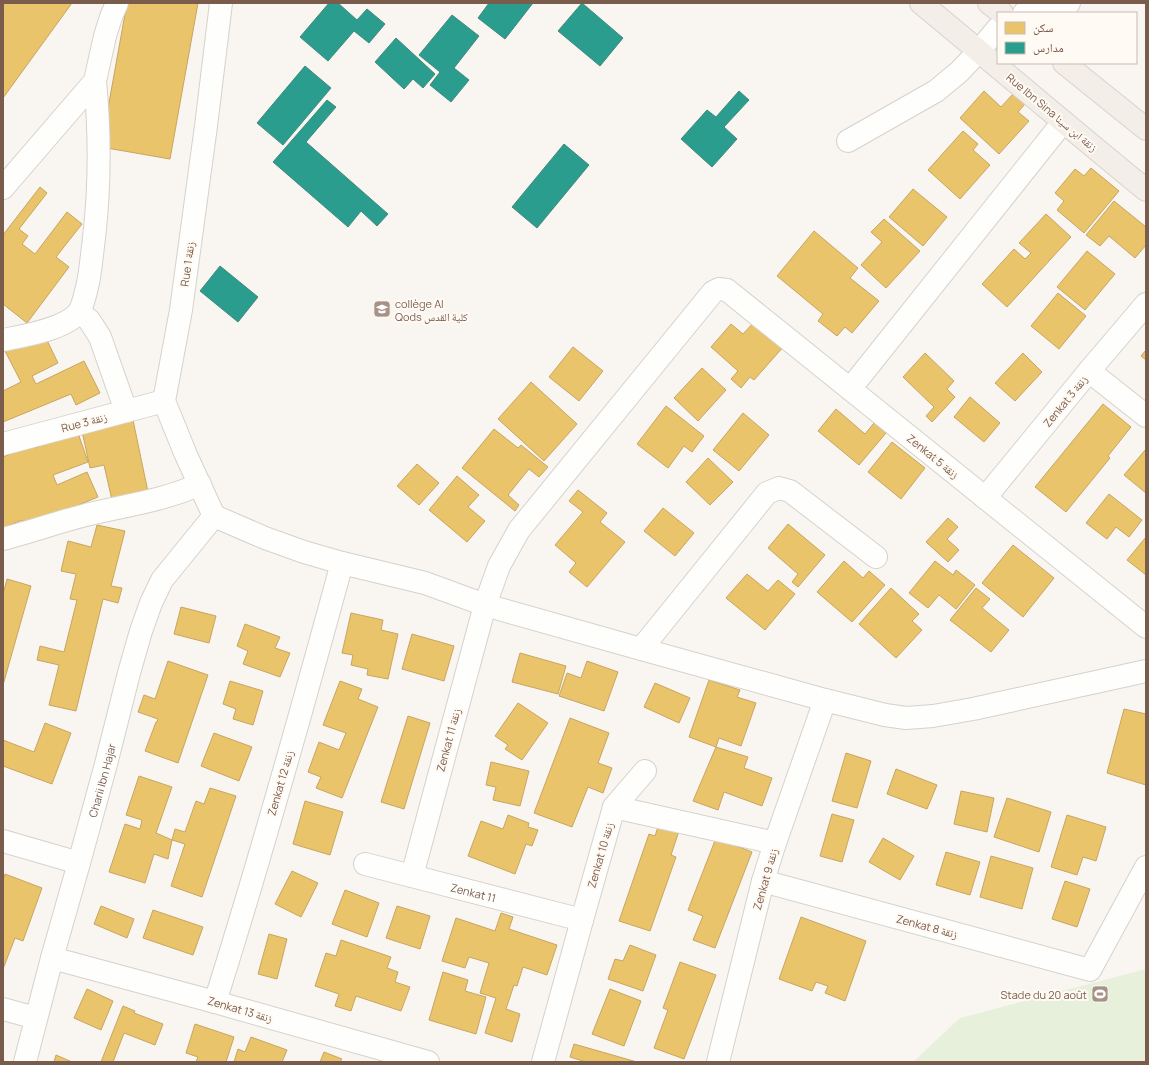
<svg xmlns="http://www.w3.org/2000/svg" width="1149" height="1065" viewBox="0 0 1149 1065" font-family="Manrope,'Noto Naskh Arabic',sans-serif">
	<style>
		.green { fill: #e7f0db }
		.homes { fill: #e9c46a; stroke: #c8a561 }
		.schools { fill: #2a9d8f; stroke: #428a7b }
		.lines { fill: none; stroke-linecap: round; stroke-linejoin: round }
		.minor-casing { stroke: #d7d1cb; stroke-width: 24 }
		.major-casing { stroke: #dad1cc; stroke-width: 24 }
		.minor { stroke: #fefefd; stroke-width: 22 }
		.major { stroke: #f3eee8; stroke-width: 22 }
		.labels { text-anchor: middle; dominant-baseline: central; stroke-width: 4; stroke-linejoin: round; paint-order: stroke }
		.street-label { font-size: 11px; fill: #7a5c4d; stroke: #fffaf3 }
		.poi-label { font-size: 11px; fill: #7a5c4d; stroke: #fffaf3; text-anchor: start }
	</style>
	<rect width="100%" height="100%" fill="#f9f5f0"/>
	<polygon class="green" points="1146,969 1146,1062 913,1062 960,1018"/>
	<g class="homes">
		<polygon points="3,3 72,3 3,98"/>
		<polygon points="127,3 198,3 170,159 101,147"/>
		<polygon points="984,91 1001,107 1013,94 1025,104 1018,112 1029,121 999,154 960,118"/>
		<polygon points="963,131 978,144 973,150 990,165 960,199 928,170"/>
		<polygon points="1091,168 1119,191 1084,233 1057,210 1064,201 1055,193 1075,169 1084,176"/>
		<polygon points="40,187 47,193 19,229 28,236 22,244 35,254 67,212 82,224 56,257 69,267 27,323 3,304 3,235"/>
		<polygon points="913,189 947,217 923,246 889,217"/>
		<polygon points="1114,201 1146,227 1146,245 1135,258 1109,236 1100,246 1086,235"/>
		<polygon points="1046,214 1071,237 1007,307 982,284 1014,249 1025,259 1031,253 1019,243"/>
		<polygon points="884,219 920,251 886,288 861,265 882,242 871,232"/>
		<polygon points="814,231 858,268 850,278 879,301 852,333 845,327 837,336 818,321 823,314 777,276"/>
		<polygon points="1087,251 1115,274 1085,310 1057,287"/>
		<polygon points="1058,293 1086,316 1059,349 1031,326"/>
		<polygon points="756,320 785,345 754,380 750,377 741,388 731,379 738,371 711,347 731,324 743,334"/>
		<polygon points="43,332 58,363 32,376 36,384 84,361 100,393 76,405 71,394 3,422 3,391 21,382 5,351"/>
		<polygon points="573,347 603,371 579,401 549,377"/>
		<polygon points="1146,350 1146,360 1141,356"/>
		<polygon points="925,353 954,381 947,389 955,397 932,422 926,416 934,407 903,377"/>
		<polygon points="1023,353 1042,372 1015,401 995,383"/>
		<polygon points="702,368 726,390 698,421 674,398"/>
		<polygon points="531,382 577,424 544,461 498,419"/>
		<polygon points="970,397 1000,423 984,442 954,417"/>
		<polygon points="1103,404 1131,427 1108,456 1110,458 1066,512 1035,487"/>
		<polygon points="666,406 704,436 692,452 684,446 668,468 637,444"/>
		<polygon points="836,409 865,434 874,423 886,433 859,465 818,431"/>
		<polygon points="743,413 769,435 739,471 713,450"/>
		<polygon points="133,420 148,492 112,500 104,465 90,468 82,431"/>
		<polygon points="494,429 518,448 521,445 548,467 539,477 529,469 508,495 519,505 515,511 462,468"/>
		<polygon points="77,430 88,462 53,475 57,485 87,472 98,497 25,527 22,520 3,528 3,457 34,444 35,448"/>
		<polygon points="892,442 925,468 901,499 868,472"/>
		<polygon points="1146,449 1146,493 1124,475"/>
		<polygon points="708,458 733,482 710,505 686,482"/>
		<polygon points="417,464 439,483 419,505 397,486"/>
		<polygon points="457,476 479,495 468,507 485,521 467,542 429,510"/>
		<polygon points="578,490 607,513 600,522 625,542 587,587 569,572 576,563 555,545 583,512 569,501"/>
		<polygon points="1109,494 1142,520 1129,537 1116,527 1107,539 1086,523"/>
		<polygon points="663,508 694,533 675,556 644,531"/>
		<polygon points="948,518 958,527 947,539 959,550 948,562 926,542"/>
		<polygon points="788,524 825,555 798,587 792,582 798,574 768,548"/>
		<polygon points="97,525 125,531 111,586 122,588 118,603 103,599 76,711 49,705 59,665 37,660 40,646 64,652 77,600 70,599 76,574 61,571 68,541 91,547"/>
		<polygon points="1146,537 1146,575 1127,560"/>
		<polygon points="1013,545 1054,578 1023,617 982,583"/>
		<polygon points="844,561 863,578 869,571 885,585 852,622 817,592"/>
		<polygon points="935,561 953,575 956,570 975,585 956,609 939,595 928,608 909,593"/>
		<polygon points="747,574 768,591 778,580 795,594 765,630 726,598"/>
		<polygon points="7,579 31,586 3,685 3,594"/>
		<polygon points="891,588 919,614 912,621 922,630 896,658 859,624"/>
		<polygon points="976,588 990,599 982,608 1009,630 991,652 950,620"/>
		<polygon points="181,607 216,616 209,643 174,634"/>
		<polygon points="351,613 383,620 381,630 398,634 388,679 367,675 368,669 351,665 353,655 342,653"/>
		<polygon points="245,624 280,637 275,648 290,653 280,677 243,664 248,651 237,646"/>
		<polygon points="412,634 454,646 444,681 402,669"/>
		<polygon points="520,653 566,666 558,694 512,682"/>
		<polygon points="168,661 208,675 178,763 145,751 156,722 157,722 158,719 138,712 144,695 155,699"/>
		<polygon points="587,661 618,672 604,711 559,696 567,673 581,678"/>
		<polygon points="709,680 740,690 737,697 756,703 741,746 719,738 716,747 689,737"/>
		<polygon points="230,681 263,691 253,725 233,719 236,709 223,704"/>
		<polygon points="340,681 362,689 358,699 378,707 342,798 316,788 321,777 308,772 319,742 339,750 346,733 323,725"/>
		<polygon points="655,683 690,698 679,723 644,707"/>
		<polygon points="518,703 548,723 522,760 505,749 508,745 495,736"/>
		<polygon points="1124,709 1146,714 1146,785 1107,773"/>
		<polygon points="408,716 430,723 404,809 381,802"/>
		<polygon points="570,718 609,733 598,763 612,768 603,793 588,787 572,827 534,813"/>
		<polygon points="45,723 71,733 52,784 3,766 3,740 34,752"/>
		<polygon points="214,733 252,747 239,781 201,766"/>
		<polygon points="716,747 748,757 744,768 772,778 762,806 724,792 718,810 693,801"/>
		<polygon points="846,753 871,761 857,808 832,801"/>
		<polygon points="491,762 529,771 520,806 493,800 496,787 486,785"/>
		<polygon points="896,769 937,785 927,809 887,794"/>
		<polygon points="139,776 172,787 156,833 172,840 168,859 154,854 145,883 109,872 125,824 140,829 142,820 126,815"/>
		<polygon points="210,788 236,796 202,897 171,886 185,844 172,840 175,829 185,832 196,801 204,804"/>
		<polygon points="961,791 994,798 987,832 954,824"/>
		<polygon points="1007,798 1051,812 1039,852 994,837"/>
		<polygon points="305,801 343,812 330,855 293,844"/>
		<polygon points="832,814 854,820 842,862 820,856"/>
		<polygon points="508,815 529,823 528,827 538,830 532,846 526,844 515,874 468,856 481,821 503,829"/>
		<polygon points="1067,815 1106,827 1096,861 1083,857 1077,875 1051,867"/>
		<polygon points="659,824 679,831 671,855 676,857 650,931 619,921 649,834 655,836"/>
		<polygon points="716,838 752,852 715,948 693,940 703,916 688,910"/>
		<polygon points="883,838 914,856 900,880 869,862"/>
		<polygon points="946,852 980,862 970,895 936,885"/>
		<polygon points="991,856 1033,868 1022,909 980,897"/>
		<polygon points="292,871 318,883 301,917 275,904"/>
		<polygon points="5,874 42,888 23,941 15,938 3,969 3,880"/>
		<polygon points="1065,881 1090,889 1077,927 1052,919"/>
		<polygon points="345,890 379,903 367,937 332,924"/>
		<polygon points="101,906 134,919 127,938 94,924"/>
		<polygon points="397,906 430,916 420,949 386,938"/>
		<polygon points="153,910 203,927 193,955 143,938"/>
		<polygon points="501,913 513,917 509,929 557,945 547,975 523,967 517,986 514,985 506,1009 520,1014 512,1042 485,1033 496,998 480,993 489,963 469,957 465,968 442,961 456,918 495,931"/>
		<polygon points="801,917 866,941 845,1001 825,993 828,986 816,982 812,991 779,979"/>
		<polygon points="269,934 287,939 277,979 258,974"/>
		<polygon points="341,940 391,957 387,968 398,972 395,982 410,987 401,1011 356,996 351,1011 335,1006 339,994 315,986 326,953 336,956"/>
		<polygon points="630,945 656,955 643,991 608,979 615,959 623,961"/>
		<polygon points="680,962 716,975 684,1059 654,1048 668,1010 663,1008"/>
		<polygon points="443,972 468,980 465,991 486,997 476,1034 429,1020"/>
		<polygon points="87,989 113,1001 101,1030 74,1018"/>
		<polygon points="610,989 641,1001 624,1046 592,1034"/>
		<polygon points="123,1006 135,1011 134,1013 163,1024 155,1045 124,1033 113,1062 101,1062"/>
		<polygon points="195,1024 234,1037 226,1062 196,1062 198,1057 186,1053"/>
		<polygon points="251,1037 287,1050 282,1062 234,1062 238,1049 245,1052"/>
		<polygon points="574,1044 637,1062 586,1062 570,1057"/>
		<polygon points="324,1052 342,1059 340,1062 320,1062"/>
		<polygon points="56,1055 72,1062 54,1062"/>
	</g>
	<g class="schools">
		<polygon points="329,3 338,3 357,20 367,9 385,24 369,43 354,31 328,61 300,37"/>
		<polygon points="489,3 533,3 505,39 478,18"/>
		<polygon points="582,3 623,38 600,66 558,31"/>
		<polygon points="452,15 479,36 454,68 469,80 451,102 430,85 440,72 419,55"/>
		<polygon points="396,38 435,74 423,88 413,79 404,89 375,62"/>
		<polygon points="305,66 331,88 283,145 257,123"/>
		<polygon points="739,91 749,100 724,127 737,139 712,167 681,139 707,110 716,117"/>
		<polygon points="327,100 336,107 306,142 388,214 377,226 361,211 348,227 273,162"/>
		<polygon points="564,144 589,165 537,228 512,207"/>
		<polygon points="220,266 258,297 238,322 200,291"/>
	</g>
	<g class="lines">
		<g class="minor-casing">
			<g id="minor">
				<polyline points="1024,13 1069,3"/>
				<polyline points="848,141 936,91 959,72 979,51 998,28"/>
				<polyline points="3,188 95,81 105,36 111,17 117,3"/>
				<polyline points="79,312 89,320 100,337 126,411"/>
				<path d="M3,340C23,336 66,329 79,312C83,306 86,291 88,283C91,268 92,253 94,238C100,186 100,133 95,81"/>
				<polyline points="1089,371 1146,416"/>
				<polyline points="850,389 1063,122"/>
				<polyline points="3,444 164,401"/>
				<polyline points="985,498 1089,371 1146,304"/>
				<polyline points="214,516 265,538 304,552 342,563 425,583 485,605 641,649 825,700 885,715 906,718 933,716 973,709 1146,671"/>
				<polyline points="214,516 186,455 164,401 181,310 206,126 221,3"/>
				<path d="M3,539C29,532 56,523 82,516C121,506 164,501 200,484"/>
				<polyline points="641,649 767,493 779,488 790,491 876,557"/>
				<polyline points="614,807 775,843"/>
				<polyline points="3,841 79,863"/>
				<path id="s1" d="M365,864L582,920"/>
				<polyline points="412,876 485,605 499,566 519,530 713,292 719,289 727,290 1146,627"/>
				<polyline points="763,881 1090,970 1146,867"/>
				<polyline points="52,958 215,1002 428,1062"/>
				<path d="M215,1002C261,857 302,710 342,563"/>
				<polyline points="3,1009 36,1018"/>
				<path id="s2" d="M25,1062L52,958L79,863L106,764L129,673L141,631L151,603L162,580L214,516"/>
				<polyline points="543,1062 582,920 614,807 645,771"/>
				<polyline points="718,1062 763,881 775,843 825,700"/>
			</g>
		</g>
		<g class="major-casing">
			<g id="major">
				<path d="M921,3C996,65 1070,128 1146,190"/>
				<polyline points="989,3 1002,13"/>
				<polyline points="1064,63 1146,129"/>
			</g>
		</g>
		<use href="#minor" class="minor"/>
		<use href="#major" class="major"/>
	</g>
	<defs>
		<g id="university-square" transform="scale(0.9)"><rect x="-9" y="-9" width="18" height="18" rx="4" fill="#a69286" stroke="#fffaf3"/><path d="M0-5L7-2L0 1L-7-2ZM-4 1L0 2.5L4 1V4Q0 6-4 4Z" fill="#fff"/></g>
		<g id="stadium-square" transform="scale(0.9)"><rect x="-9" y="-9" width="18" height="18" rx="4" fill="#a69286" stroke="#fffaf3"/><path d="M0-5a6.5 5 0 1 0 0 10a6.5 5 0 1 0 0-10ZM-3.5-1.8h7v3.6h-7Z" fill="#fff"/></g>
	</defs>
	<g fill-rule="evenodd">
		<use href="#university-square" x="382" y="309"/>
		<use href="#stadium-square" x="1100" y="994"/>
	</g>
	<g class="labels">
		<g class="street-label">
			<text transform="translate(1052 112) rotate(40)">Rue Ibn Sina زنقة ابن سينا</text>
			<text transform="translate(187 264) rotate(-82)">Rue 1 زنقة</text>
			<text transform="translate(1065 401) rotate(-51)">Zenkat 3 زنقة</text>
			<text transform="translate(84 422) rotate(-15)">Rue 3 زنقة</text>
			<text transform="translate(933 456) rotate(39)">Zenkat 5 زنقة</text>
			<text transform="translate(448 740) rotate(-75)">Zenkat 11 زنقة</text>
			<text stroke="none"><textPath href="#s2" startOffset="292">Charii Ibn Hajar</textPath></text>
			<text transform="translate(280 783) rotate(-74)">Zenkat 12 زنقة</text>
			<text transform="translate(600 855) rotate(-74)">Zenkat 10 زنقة</text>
			<text transform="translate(765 879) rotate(-74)">Zenkat 9 زنقة</text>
			<text stroke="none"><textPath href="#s1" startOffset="112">Zenkat 11</textPath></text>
			<text transform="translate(927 926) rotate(15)">Zenkat 8 زنقة</text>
			<text transform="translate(240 1009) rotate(16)">Zenkat 13 زنقة</text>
		</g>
		<g class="poi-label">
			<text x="395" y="303">collège Al<tspan x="395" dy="13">Qods كلية القدس</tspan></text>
			<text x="1087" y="994" text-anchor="end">Stade du 20 août</text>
		</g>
	</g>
	<rect width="1149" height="1065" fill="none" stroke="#7a5c4d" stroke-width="8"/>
	<rect x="997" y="12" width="140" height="52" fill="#fffaf3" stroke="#cabbb1"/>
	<rect x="1005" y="22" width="20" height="12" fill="#e9c46a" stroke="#cabbb1"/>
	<text x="1033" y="32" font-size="12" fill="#7a5c4d">سكن</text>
	<rect x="1005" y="42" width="20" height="12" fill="#2a9d8f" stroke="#cabbb1"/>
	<text x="1033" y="52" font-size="12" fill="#7a5c4d">مدارس</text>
</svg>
